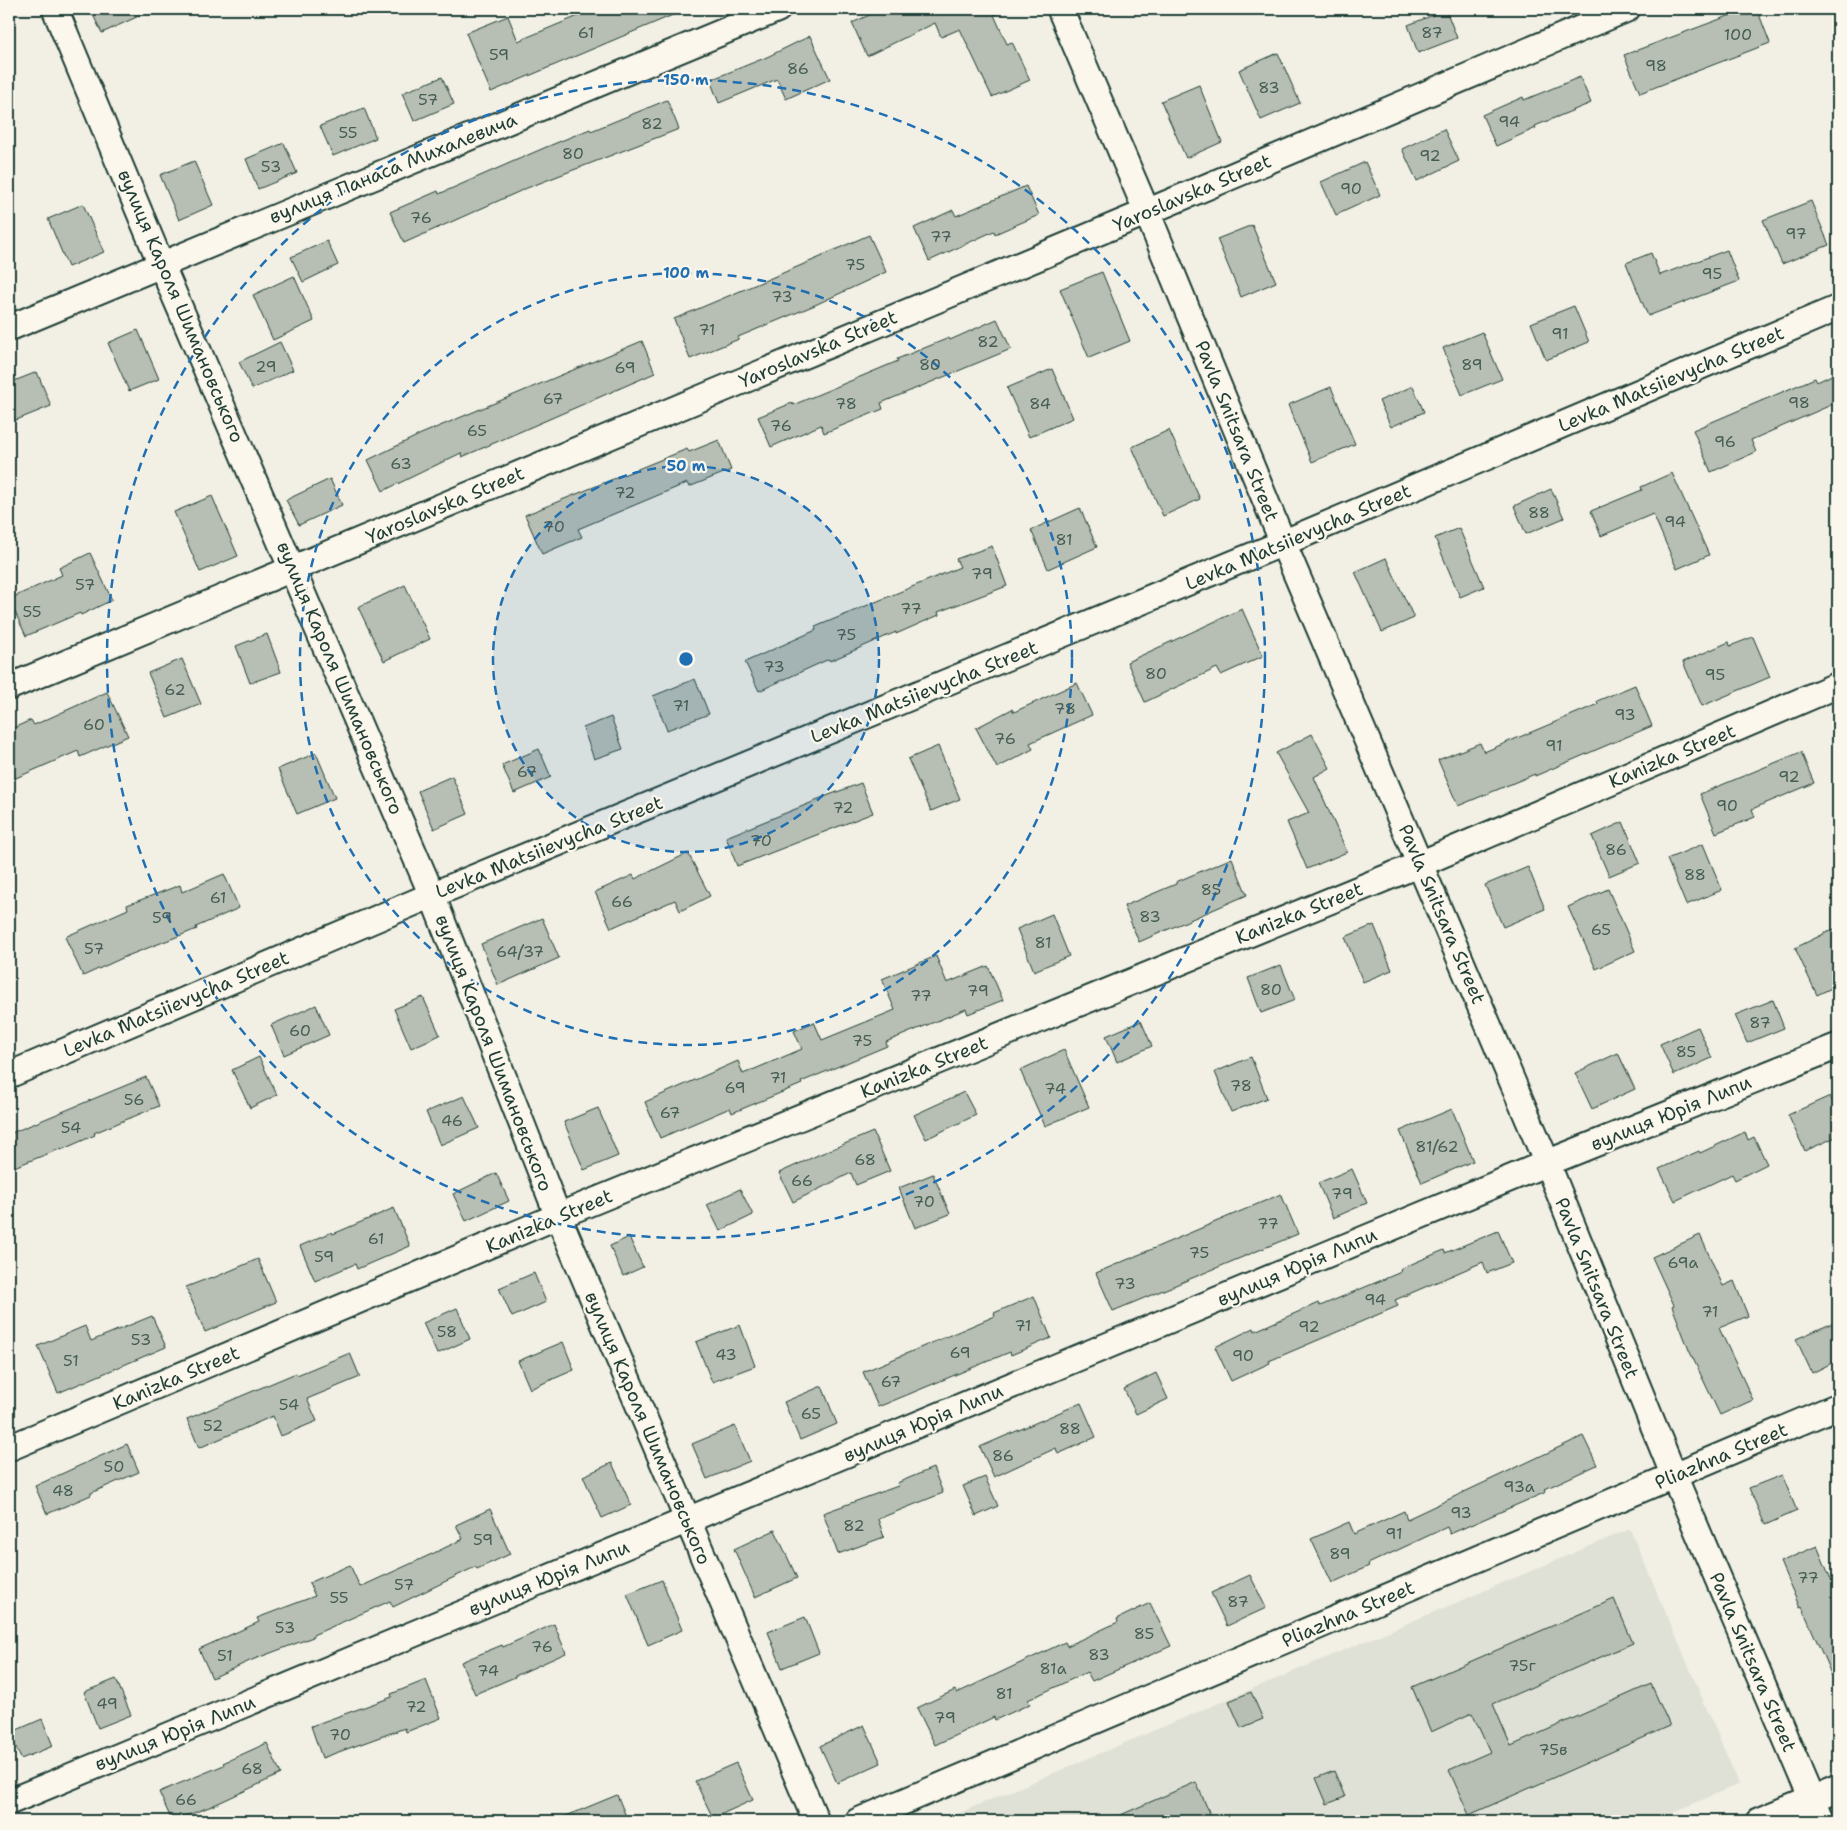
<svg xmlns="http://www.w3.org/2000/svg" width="1847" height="1830" viewBox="0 0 1847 1830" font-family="'Shantell Sans',sans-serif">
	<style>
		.built { fill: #e0e1d6 }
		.building { fill: #b7beb3; stroke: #1f3d34 }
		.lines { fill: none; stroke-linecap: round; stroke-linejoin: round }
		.minor-casing { stroke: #1f3d34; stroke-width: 29 }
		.minor { stroke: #fbf7ec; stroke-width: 25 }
		.ring { fill: none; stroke: #1f6fb2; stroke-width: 2.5; stroke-dasharray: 9 6 }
		.labels { text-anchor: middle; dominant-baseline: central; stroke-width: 4.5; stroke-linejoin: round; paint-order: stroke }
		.number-label { font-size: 16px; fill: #455d54 }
		.street-label { font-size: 19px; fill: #1f3d34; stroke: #fbf7ec }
		.centre { fill: #1f6fb2; stroke: #fbf7ec; stroke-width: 2.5 }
		.ring-label { font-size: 15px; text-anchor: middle; font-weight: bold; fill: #1f6fb2; stroke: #fbf7ec; stroke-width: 4.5; stroke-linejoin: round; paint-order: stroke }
	</style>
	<rect width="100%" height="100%" fill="#f2f0e5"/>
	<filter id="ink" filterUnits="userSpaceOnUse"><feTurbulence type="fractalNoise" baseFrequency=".02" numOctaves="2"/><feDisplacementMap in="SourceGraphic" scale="10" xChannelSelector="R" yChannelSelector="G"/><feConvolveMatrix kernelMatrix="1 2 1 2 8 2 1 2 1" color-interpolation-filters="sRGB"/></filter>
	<g filter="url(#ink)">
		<polygon class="built" points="1630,1529 1739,1784 1653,1821 940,1821"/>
		<g class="building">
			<polygon points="90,9 154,9 102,33"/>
			<polygon points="595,9 687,9 491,92 466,33 508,16 518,41"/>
			<polygon points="882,9 1009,9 994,15 1007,44 1012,42 1030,80 992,97 960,29 941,37 935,23 867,56 852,23"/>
			<polygon points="1747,9 1757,9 1770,43 1640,93 1624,55"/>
			<polygon points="1446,10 1457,38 1418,53 1408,25"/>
			<polygon points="810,36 830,79 786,99 777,79 719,103 710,80 767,57"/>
			<polygon points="1278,53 1300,103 1261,120 1239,70"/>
			<polygon points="442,77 454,104 414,121 402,93"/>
			<polygon points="1580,77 1591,103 1535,126 1536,128 1496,146 1482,115 1523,97 1524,100"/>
			<polygon points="1199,85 1222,142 1186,158 1161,101"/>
			<polygon points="667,100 679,129 527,188 404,243 390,212 438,191 439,194 544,148 590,129 591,131"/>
			<polygon points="364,108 376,138 333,156 320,126"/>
			<polygon points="1444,129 1459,161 1417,181 1402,149"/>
			<polygon points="284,143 297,173 258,189 246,159"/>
			<polygon points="194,161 213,205 179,220 160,175"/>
			<polygon points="1365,162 1380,195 1336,215 1321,182"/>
			<polygon points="1026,186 1039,215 995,234 994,231 929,261 914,228 953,210 956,216"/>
			<polygon points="1811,201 1829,245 1782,264 1763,220"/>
			<polygon points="83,204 104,252 68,267 48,219"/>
			<polygon points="1252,225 1276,282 1241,297 1217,239"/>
			<polygon points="869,235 886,272 815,305 738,337 739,339 690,359 674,319 823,256 823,255"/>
			<polygon points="327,241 338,265 303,282 291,257"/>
			<polygon points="1727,250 1739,281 1648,316 1626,263 1651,253 1660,275"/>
			<polygon points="1102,272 1130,341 1089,358 1060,289"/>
			<polygon points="294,276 314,321 273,340 253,295"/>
			<polygon points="1574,306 1589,342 1546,360 1531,323"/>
			<polygon points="997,319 1011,349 881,403 883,409 824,433 821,425 771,447 758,417 792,403 793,405 898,361 897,359 949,338 950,340"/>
			<polygon points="138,330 159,379 129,391 108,343"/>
			<polygon points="1482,332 1502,379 1462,395 1443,348"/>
			<polygon points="642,341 655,373 462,457 461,453 383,491 368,460 421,434"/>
			<polygon points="280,342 293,370 252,389 239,362"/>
			<polygon points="1052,369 1073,418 1029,437 1007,388"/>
			<polygon points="37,372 51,406 9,423 9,383"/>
			<polygon points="1838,372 1838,402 1751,440 1756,452 1711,472 1693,430 1815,378 1817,382"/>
			<polygon points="1413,386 1424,412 1391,427 1379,401"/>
			<polygon points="1331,387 1355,444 1312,462 1288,405"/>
			<polygon points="1169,430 1200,499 1163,516 1132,447"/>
			<polygon points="719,440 731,470 689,487 687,483 578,529 582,537 542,554 525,515 687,449 689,452"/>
			<polygon points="1672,473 1709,555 1677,569 1653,514 1601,536 1591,511 1642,490 1641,487"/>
			<polygon points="330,479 342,505 299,525 286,500"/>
			<polygon points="1551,489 1564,518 1526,534 1514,506"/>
			<polygon points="212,496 238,556 200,572 174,512"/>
			<polygon points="1080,508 1097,547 1048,569 1031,530"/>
			<polygon points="1459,528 1484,587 1460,597 1435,538"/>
			<polygon points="992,546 1007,586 938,612 939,615 896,634 896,632 830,661 829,659 759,691 745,662 816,630 815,627 960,567 956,559"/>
			<polygon points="90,553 112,600 81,615 80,613 26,636 9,599 62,575 59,568"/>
			<polygon points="1386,558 1414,618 1382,632 1355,572"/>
			<polygon points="405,585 430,639 384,661 358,607"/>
			<polygon points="1242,609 1263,656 1221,675 1217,668 1145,702 1127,662"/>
			<polygon points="267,634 281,672 250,683 236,646"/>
			<polygon points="1753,637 1770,677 1702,706 1683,662 1729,642 1730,646"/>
			<polygon points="182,659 201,704 167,718 148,673"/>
			<polygon points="695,679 709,714 667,730 653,696"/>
			<polygon points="1077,683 1092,715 1030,743 1033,749 997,768 976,728 1012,709 1014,712"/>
			<polygon points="1635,685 1652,726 1535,776 1535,774 1458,806 1438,760 1480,743 1484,752 1598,704 1597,701"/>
			<polygon points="107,692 128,736 80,757 78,751 9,781 9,730 31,720 34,725"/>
			<polygon points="611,717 623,749 594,759 583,728"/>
			<polygon points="1312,734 1330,768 1314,777 1347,852 1307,869 1287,822 1309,813 1276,753"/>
			<polygon points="938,746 960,799 931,811 908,759"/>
			<polygon points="539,749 551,777 514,793 502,765"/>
			<polygon points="1801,752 1814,783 1752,809 1755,817 1716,833 1700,794"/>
			<polygon points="316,753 335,798 297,814 278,769"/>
			<polygon points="452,776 468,814 434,829 418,791"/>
			<polygon points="861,783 873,813 737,866 726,837 813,802 813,801"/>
			<polygon points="1623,822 1640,863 1609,876 1592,836"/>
			<polygon points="1703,844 1722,890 1686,905 1667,859"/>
			<polygon points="688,853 710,896 680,911 675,900 611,928 595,892 633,875 635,879"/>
			<polygon points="1232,858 1247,895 1139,942 1124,906 1176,884 1176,882"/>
			<polygon points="1528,867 1545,909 1503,927 1485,885"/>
			<polygon points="224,874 239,908 196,927 197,929 127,956 83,976 65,937 128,909 127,905 180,885 182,892"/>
			<polygon points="1608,889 1635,951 1596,969 1568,907"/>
			<polygon points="1052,914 1069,956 1034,971 1017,929"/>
			<polygon points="542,918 559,958 498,985 481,944"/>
			<polygon points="1374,925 1392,970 1363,982 1345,937"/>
			<polygon points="1838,927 1838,985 1817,995 1795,948"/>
			<polygon points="936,956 947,983 988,966 1003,1000 968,1014 966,1009 886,1042 887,1046 801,1082 802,1084 732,1113 730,1108 660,1138 645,1102 738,1061 743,1074 802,1049 794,1031 814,1022 822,1040 895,1010 882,979"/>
			<polygon points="1281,965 1295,1000 1261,1013 1248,978"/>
			<polygon points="423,997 440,1035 411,1048 394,1009"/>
			<polygon points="1773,1000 1784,1028 1747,1043 1735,1015"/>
			<polygon points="316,1005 329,1035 284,1055 271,1025"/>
			<polygon points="1141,1021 1152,1046 1117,1062 1106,1036"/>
			<polygon points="1698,1027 1712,1058 1674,1075 1660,1044"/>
			<polygon points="1064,1050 1089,1107 1045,1126 1020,1070"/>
			<polygon points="1618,1053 1635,1089 1592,1109 1575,1073"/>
			<polygon points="259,1057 277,1095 250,1108 232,1070"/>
			<polygon points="1251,1057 1267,1098 1231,1112 1215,1072"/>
			<polygon points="146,1077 159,1106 94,1133 95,1135 61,1150 60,1149 9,1169 9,1134"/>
			<polygon points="964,1092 976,1115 926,1139 914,1115"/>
			<polygon points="464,1096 479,1128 440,1145 426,1112"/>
			<polygon points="1830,1096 1838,1113 1838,1136 1805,1151 1788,1115"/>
			<polygon points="598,1108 618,1156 584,1170 564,1122"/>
			<polygon points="1452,1109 1473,1161 1422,1183 1400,1131"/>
			<polygon points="873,1132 890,1171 856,1185 851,1173 793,1202 779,1173 818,1155"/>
			<polygon points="1745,1132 1748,1140 1754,1137 1767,1164 1735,1180 1732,1174 1675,1201 1659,1169 1699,1151 1700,1153"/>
			<polygon points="1352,1169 1367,1203 1333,1218 1318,1183"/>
			<polygon points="496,1173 509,1201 466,1221 453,1194"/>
			<polygon points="933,1174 950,1214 915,1228 899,1188"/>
			<polygon points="740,1189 753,1215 720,1231 707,1205"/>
			<polygon points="1281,1194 1298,1234 1113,1311 1096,1273"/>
			<polygon points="394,1208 410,1246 357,1269 355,1264 315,1281 300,1246 332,1232 333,1234"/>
			<polygon points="1498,1231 1512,1263 1487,1273 1483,1262 1395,1300 1398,1306 1269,1361 1270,1363 1231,1381 1215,1347 1254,1328 1255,1331 1318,1303 1320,1306 1401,1272 1400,1269 1444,1250 1445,1253"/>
			<polygon points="1700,1235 1723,1286 1734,1281 1748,1316 1719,1328 1753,1400 1720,1415 1689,1350 1672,1306 1674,1305 1652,1257"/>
			<polygon points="629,1237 643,1267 623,1276 610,1246"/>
			<polygon points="258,1259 276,1302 205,1332 186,1287 212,1277 213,1278"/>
			<polygon points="534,1273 546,1302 512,1317 499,1288"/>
			<polygon points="1034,1296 1051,1338 1011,1355 1010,1352 878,1407 863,1372 995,1316 994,1313"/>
			<polygon points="457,1308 470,1339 437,1354 423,1323"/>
			<polygon points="152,1316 166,1347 58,1393 38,1346 85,1326 91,1341"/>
			<polygon points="1833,1323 1838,1334 1838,1360 1812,1373 1796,1339"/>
			<polygon points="740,1325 755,1366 712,1382 696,1342"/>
			<polygon points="563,1342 574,1370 530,1389 518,1361"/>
			<polygon points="350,1353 360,1377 307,1399 317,1421 281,1436 273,1416 199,1448 187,1419 296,1373 297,1375"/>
			<polygon points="1156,1373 1168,1399 1136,1414 1124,1389"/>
			<polygon points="822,1386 837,1424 800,1440 784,1402"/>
			<polygon points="1081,1403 1096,1437 1058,1454 1056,1448 994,1477 980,1447"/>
			<polygon points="735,1426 750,1461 707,1479 692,1444"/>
			<polygon points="1583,1436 1597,1465 1545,1489 1546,1492 1450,1534 1447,1527 1368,1564 1369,1566 1332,1583 1311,1539 1349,1522 1354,1534 1404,1511 1407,1519"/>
			<polygon points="127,1444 139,1472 91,1493 91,1495 47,1514 35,1486"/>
			<polygon points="612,1463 631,1505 602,1518 583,1476"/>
			<polygon points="933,1468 943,1493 878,1519 884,1537 838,1554 823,1513 898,1486 897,1483"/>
			<polygon points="1782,1475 1797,1511 1765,1525 1749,1488"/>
			<polygon points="985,1477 998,1506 976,1516 963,1486"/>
			<polygon points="490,1509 510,1554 477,1569 475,1567 393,1607 390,1601 313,1635 313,1637 252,1660 212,1678 199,1649 259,1622 257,1618 315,1596 309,1583 350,1565 360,1587 434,1553 463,1539 456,1525"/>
			<polygon points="775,1530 797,1578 755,1597 734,1549"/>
			<polygon points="1817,1546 1838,1596 1838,1690 1802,1607 1800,1608 1780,1562"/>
			<polygon points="1250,1575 1266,1608 1227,1626 1211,1593"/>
			<polygon points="662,1580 682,1630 648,1645 627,1594"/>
			<polygon points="1614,1599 1633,1643 1493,1704 1511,1746 1651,1684 1670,1726 1469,1815 1449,1770 1490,1752 1472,1713 1431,1732 1412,1687"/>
			<polygon points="1150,1603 1171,1646 1092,1681 1087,1672 1028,1700 1030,1704 995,1720 994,1717 935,1745 917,1708 955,1690 957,1693 1065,1642 1067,1646 1118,1622 1117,1619"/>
			<polygon points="805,1617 819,1653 782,1668 768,1632"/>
			<polygon points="554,1624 566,1653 515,1676 515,1677 475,1694 461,1662 502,1645 503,1647"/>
			<polygon points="116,1679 131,1715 98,1728 84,1692"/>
			<polygon points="426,1680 441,1718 406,1732 405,1728 322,1758 311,1726 392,1697 391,1694"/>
			<polygon points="1251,1692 1263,1719 1241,1728 1229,1701"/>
			<polygon points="42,1719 53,1746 21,1759 10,1733"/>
			<polygon points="864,1725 881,1763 837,1783 820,1746"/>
			<polygon points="267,1743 281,1774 212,1806 172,1821 159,1792 224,1765 223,1763"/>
			<polygon points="736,1763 753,1800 713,1818 695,1781"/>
			<polygon points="1334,1771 1345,1797 1327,1804 1316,1778"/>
			<polygon points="1196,1782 1213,1821 1107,1821"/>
			<polygon points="617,1795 628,1821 554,1821"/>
		</g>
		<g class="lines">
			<g class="minor-casing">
				<g id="minor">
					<polyline points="55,9 161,264 432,895 558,1216 816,1821"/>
					<polyline points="1060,9 1147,212 1283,543 1547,1163 1674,1476 1821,1821"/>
					<polyline points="9,328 778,9"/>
					<polyline points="9,687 1147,212 1627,9"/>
					<polyline points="9,1075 432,895 1283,543 1838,308"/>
					<polyline points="9,1448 558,1216 1420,864 1838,685"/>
					<polyline points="9,1802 1547,1163 1838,1046"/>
					<polyline points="858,1821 1838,1406"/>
					<polyline points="1759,1821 1838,1788"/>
				</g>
			</g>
			<use href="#minor" class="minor"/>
		</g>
	</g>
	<circle cx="686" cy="659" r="193" fill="#1f6fb2" fill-opacity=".12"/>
	<g class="ring">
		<circle cx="686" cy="659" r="193"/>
		<circle cx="686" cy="659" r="386"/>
		<circle cx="686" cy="659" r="579"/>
	</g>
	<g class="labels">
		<g class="number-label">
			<text x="586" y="32">61</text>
			<text x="1432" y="32">87</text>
			<text x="1738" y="34">100</text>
			<text x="499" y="54">59</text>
			<text x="1656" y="65">98</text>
			<text x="798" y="68">86</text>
			<text x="1269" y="87">83</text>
			<text x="428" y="99">57</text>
			<text x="1509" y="121">94</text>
			<text x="652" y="123">82</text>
			<text x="348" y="132">55</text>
			<text x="573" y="153">80</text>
			<text x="1430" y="155">92</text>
			<text x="271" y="166">53</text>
			<text x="1351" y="188">90</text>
			<text x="421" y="217">76</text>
			<text x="1796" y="233">97</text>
			<text x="941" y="236">77</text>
			<text x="855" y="264">75</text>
			<text x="1712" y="273">95</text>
			<text x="782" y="296">73</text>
			<text x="707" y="329">71</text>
			<text x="1560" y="333">91</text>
			<text x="988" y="341">82</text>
			<text x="930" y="364">80</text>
			<text x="1472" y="364">89</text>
			<text x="266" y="366">29</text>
			<text x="625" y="367">69</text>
			<text x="553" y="398">67</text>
			<text x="1799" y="402">98</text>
			<text x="846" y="403">78</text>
			<text x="1040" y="403">84</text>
			<text x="781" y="425">76</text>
			<text x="477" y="430">65</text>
			<text x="1725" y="441">96</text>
			<text x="401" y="463">63</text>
			<text x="625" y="492">72</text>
			<text x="1539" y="512">88</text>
			<text x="1675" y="521">94</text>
			<text x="554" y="526">70</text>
			<text x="1064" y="539">81</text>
			<text x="982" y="573">79</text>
			<text x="85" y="584">57</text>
			<text x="911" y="608">77</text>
			<text x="32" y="611">55</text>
			<text x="846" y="634">75</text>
			<text x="774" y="666">73</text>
			<text x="1156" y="673">80</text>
			<text x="1715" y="674">95</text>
			<text x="175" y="689">62</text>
			<text x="681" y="705">71</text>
			<text x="1065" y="708">78</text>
			<text x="1625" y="714">93</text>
			<text x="94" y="724">60</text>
			<text x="1005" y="738">76</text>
			<text x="1554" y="745">91</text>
			<text x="527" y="771">67</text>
			<text x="1789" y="776">92</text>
			<text x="1727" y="805">90</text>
			<text x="843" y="807">72</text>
			<text x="761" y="840">70</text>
			<text x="1616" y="849">86</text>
			<text x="1695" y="874">88</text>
			<text x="1211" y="889">85</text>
			<text x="218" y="897">61</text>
			<text x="622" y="901">66</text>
			<text x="1150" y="916">83</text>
			<text x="162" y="917">59</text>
			<text x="1601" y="929">65</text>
			<text x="1043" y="942">81</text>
			<text x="94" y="948">57</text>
			<text x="520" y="951">64/37</text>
			<text x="1271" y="989">80</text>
			<text x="978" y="990">79</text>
			<text x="921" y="995">77</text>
			<text x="1760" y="1022">87</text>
			<text x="300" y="1030">60</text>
			<text x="862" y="1040">75</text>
			<text x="1686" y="1051">85</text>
			<text x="778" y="1077">71</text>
			<text x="1241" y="1085">78</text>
			<text x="735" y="1087">69</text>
			<text x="1055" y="1088">74</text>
			<text x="134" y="1099">56</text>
			<text x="670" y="1112">67</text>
			<text x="452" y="1120">46</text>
			<text x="71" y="1127">54</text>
			<text x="1437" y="1146">81/62</text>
			<text x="865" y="1159">68</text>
			<text x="802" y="1180">66</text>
			<text x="1342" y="1193">79</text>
			<text x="924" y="1201">70</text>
			<text x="1268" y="1223">77</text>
			<text x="376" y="1238">61</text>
			<text x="1199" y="1252">75</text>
			<text x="324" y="1256">59</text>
			<text x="1683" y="1262">69а</text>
			<text x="1125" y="1283">73</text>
			<text x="1375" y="1299">94</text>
			<text x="1710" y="1311">71</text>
			<text x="1023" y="1325">71</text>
			<text x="1309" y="1326">92</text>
			<text x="447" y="1331">58</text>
			<text x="141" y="1339">53</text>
			<text x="960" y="1352">69</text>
			<text x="726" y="1354">43</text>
			<text x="1243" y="1355">90</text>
			<text x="71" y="1360">51</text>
			<text x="891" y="1381">67</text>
			<text x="289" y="1404">54</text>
			<text x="811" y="1413">65</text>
			<text x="213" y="1425">52</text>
			<text x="1070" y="1428">88</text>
			<text x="1003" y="1455">86</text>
			<text x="114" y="1466">50</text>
			<text x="1519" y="1486">93а</text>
			<text x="63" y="1490">48</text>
			<text x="1461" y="1512">93</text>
			<text x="854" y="1525">82</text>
			<text x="1394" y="1533">91</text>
			<text x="483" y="1539">59</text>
			<text x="1340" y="1553">89</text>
			<text x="1808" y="1577">77</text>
			<text x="404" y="1584">57</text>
			<text x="339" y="1597">55</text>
			<text x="1238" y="1601">87</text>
			<text x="285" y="1627">53</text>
			<text x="1144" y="1633">85</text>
			<text x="542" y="1646">76</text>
			<text x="1099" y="1654">83</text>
			<text x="225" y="1655">51</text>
			<text x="1522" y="1665">75г</text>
			<text x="1053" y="1668">81а</text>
			<text x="488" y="1670">74</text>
			<text x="1004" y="1693">81</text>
			<text x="107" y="1703">49</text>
			<text x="416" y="1706">72</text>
			<text x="945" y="1717">79</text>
			<text x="340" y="1734">70</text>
			<text x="1553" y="1749">75в</text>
			<text x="252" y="1768">68</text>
			<text x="186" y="1799">66</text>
		</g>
		<g class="street-label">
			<text transform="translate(393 168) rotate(-22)">вулиця Панаса Михалевича</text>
			<text transform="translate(1192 193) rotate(-23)">Yaroslavska Street</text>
			<text transform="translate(181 306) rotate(67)">вулиця Кароля Шимановського</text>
			<text transform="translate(818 349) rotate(-23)">Yaroslavska Street</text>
			<text transform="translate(1671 379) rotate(-23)">Levka Matsiievycha Street</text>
			<text transform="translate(1237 431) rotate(68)">Pavla Snitsara Street</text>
			<text transform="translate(445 505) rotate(-23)">Yaroslavska Street</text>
			<text transform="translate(1298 537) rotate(-23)">Levka Matsiievycha Street</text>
			<text transform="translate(340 678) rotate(67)">вулиця Кароля Шимановського</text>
			<text transform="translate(924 692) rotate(-22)">Levka Matsiievycha Street</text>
			<text transform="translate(1672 756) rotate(-23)">Kanizka Street</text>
			<text transform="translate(549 847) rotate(-22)">Levka Matsiievycha Street</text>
			<text transform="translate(1299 913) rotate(-22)">Kanizka Street</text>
			<text transform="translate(1442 914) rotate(67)">Pavla Snitsara Street</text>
			<text transform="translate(176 1004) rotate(-23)">Levka Matsiievycha Street</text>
			<text transform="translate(494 1053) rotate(69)">вулиця Кароля Шимановського</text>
			<text transform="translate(924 1067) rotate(-22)">Kanizka Street</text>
			<text transform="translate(1671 1113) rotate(-22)">вулиця Юрія Липи</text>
			<text transform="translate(549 1221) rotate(-23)">Kanizka Street</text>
			<text transform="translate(1297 1267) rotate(-23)">вулиця Юрія Липи</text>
			<text transform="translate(1597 1288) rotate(68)">Pavla Snitsara Street</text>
			<text transform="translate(176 1378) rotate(-23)">Kanizka Street</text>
			<text transform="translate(923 1423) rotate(-23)">вулиця Юрія Липи</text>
			<text transform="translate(648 1428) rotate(67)">вулиця Кароля Шимановського</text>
			<text transform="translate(1721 1456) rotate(-23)">Pliazhna Street</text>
			<text transform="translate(549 1578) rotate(-22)">вулиця Юрія Липи</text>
			<text transform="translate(1348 1614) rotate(-23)">Pliazhna Street</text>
			<text transform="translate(1753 1662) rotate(67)">Pavla Snitsara Street</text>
			<text transform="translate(175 1733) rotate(-22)">вулиця Юрія Липи</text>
		</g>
	</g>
	<circle cx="686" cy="659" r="8" class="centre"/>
	<g class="ring-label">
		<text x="686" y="85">150 m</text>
		<text x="686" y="278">100 m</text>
		<text x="686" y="471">50 m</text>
	</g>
	<rect width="1847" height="1830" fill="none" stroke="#fbf7ec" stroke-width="30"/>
	<rect x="15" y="15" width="1817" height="1800" fill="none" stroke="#1f3d34" stroke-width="2" filter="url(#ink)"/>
</svg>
